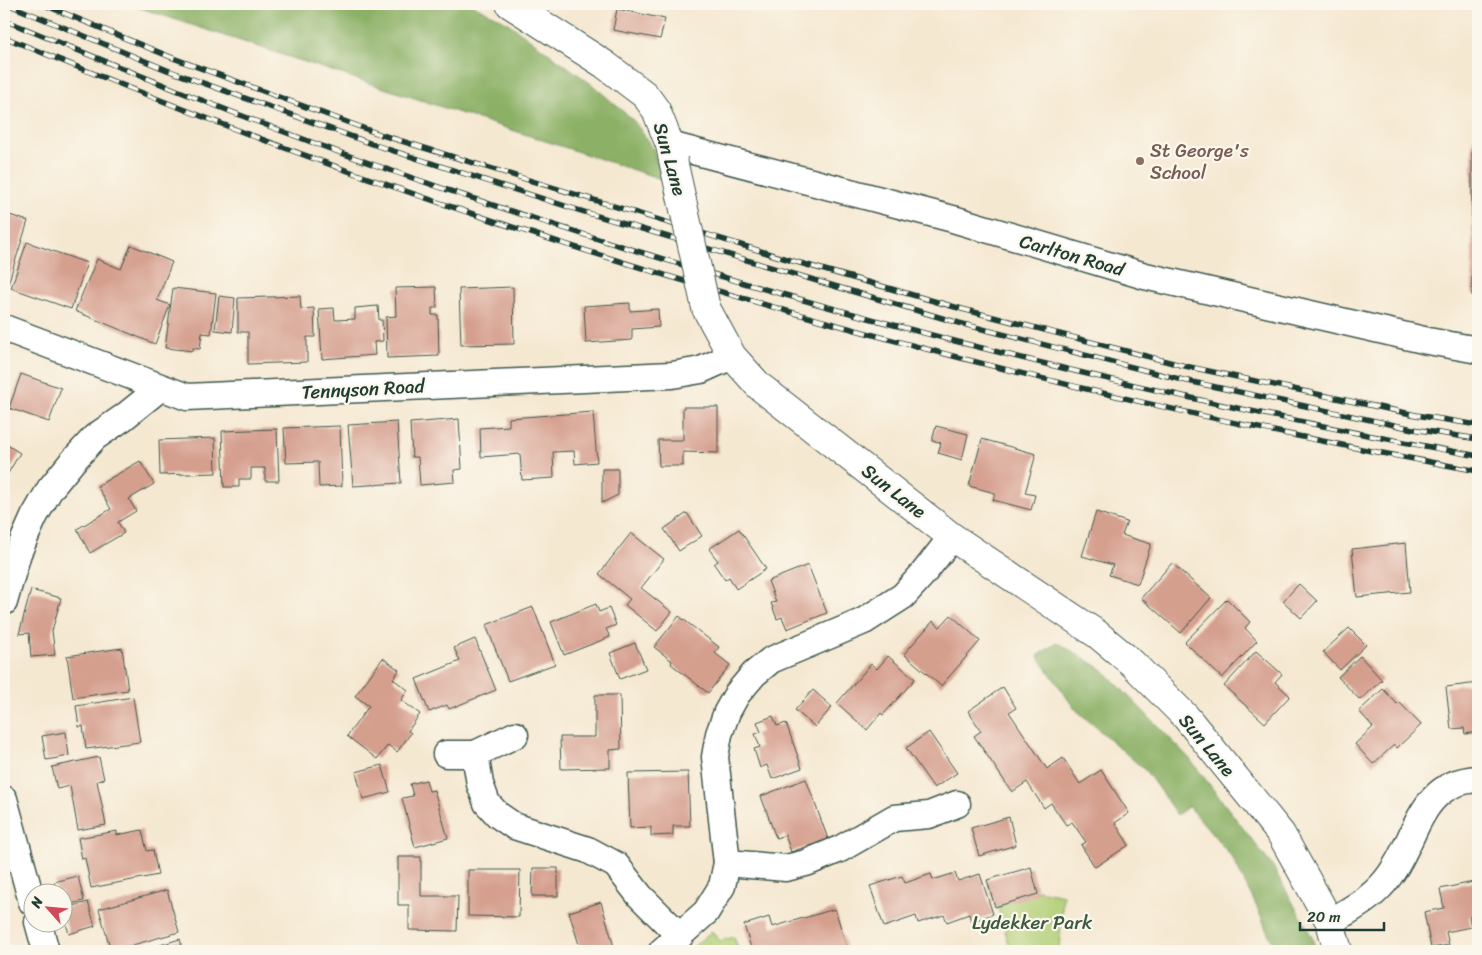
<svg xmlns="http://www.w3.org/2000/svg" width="1482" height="955" viewBox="0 0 1482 955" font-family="Sriracha,sans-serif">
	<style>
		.green { fill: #b0ce75; stroke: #688654 }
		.forest { fill: #8cb166; stroke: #56774d }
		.building { fill: #d59f8e }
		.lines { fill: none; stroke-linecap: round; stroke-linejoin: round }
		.minor-casing { stroke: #3f574c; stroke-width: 29 }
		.tertiary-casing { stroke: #3f574c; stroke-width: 30 }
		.minor { stroke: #fff; stroke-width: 26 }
		.tertiary { stroke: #fff; stroke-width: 28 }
		.rail-casing { stroke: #1f3d34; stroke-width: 5.5 }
		.rail { stroke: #fbf7ec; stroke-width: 4; stroke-dasharray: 11; stroke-linecap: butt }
		.tertiary-bridge-casing { stroke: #3f574c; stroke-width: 30; stroke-linecap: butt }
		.tertiary-bridge { stroke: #fff; stroke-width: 28 }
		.education-dot { fill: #8d6e63; stroke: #fbf7ec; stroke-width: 2 }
		.labels { text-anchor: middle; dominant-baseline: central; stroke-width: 4.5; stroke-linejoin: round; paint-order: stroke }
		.education-label { font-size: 19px; fill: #785e54; stroke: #fbf7ec; text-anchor: start }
		.street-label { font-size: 19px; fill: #1f3d34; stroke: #fbf7ec }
		.park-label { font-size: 19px; fill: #3c5a41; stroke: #fbf7ec }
	</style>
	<rect width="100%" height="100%" fill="#fbf7ec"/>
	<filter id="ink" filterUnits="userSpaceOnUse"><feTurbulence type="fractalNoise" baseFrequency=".02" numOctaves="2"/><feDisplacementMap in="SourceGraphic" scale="10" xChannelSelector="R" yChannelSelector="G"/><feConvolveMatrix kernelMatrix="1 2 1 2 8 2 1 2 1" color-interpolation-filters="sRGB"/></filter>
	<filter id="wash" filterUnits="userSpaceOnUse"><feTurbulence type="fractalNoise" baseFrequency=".0096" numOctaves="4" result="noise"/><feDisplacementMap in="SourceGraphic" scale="20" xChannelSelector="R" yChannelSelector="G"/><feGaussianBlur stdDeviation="1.12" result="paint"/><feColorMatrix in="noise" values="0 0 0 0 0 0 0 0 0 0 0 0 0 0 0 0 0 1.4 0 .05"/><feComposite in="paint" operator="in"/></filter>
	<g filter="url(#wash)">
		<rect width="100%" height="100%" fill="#f5e8d1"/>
		<g class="green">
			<polygon points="1039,890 1063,895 1059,951 1000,951 1010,948 996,901"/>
			<polygon points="712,931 719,941 734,937 739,951 688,951"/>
		</g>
		<g class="forest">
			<polygon points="128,4 471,4 505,21 594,86 634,121 653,148 661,179"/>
			<polygon points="1057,642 1102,669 1189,758 1273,867 1312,937 1316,951 1276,951 1255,903 1232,857 1189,806 1177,815 1146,771 1074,708 1038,656"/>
		</g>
		<g id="blocks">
			<g class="building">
				<polygon points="617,9 665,19 660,39 613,30"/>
				<rect x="1477" y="73" width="1" height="15"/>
				<rect x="1472" y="143" width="6" height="152"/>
				<polygon points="4,213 28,221 8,284 4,283"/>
				<polygon points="27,242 87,263 71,309 11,288"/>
				<polygon points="131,245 172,262 157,300 170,305 155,344 75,311 97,259 121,269"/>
				<polygon points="436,287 437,308 432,308 432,315 438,315 439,356 387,358 386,317 396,316 395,288"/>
				<polygon points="513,287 514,344 461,345 459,289"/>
				<polygon points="173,288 216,293 211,334 202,333 200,349 193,348 193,351 165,348"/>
				<polygon points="219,296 235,298 232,332 215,330"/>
				<polygon points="300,296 301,309 314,308 315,337 307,337 307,362 248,364 248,332 238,332 238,298"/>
				<polygon points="630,303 630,311 658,309 659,327 632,329 632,340 586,343 584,306"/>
				<polygon points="378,306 379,320 382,320 383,341 374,342 375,355 322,359 319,309 334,308 335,320 355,319 355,308"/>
				<polygon points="21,374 61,388 49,422 9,408"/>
				<polygon points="683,407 718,407 718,453 683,452 683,466 659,466 658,440 683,440"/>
				<polygon points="593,412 597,462 575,464 574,451 553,452 554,478 522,480 520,454 481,457 480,428 509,426 509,418"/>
				<polygon points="459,419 462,469 454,470 455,482 420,485 418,457 412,457 410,423"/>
				<polygon points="397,422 401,483 353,486 348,425"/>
				<polygon points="340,426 342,486 319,487 318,462 286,463 284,428"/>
				<polygon points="936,426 968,434 962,460 938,453 941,443 932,441"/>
				<polygon points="277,429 279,481 265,481 265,468 251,468 251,479 239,479 239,487 224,487 222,431"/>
				<polygon points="215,438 216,473 160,475 159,440"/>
				<polygon points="982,439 1036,454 1025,493 1035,495 1031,510 993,500 995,493 969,486"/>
				<polygon points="4,443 20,453 4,480"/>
				<polygon points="140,461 154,484 129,499 136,511 118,522 124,533 90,553 77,529 111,509 97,486"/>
				<polygon points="602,469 618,469 618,495 602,503"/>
				<polygon points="1096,512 1127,522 1122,535 1151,544 1138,584 1109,575 1113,565 1082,556"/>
				<polygon points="687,513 702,536 679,551 664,529"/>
				<polygon points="739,529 766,569 736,589 729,577 725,580 714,564 718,561 709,549"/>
				<polygon points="631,533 664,559 641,588 672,612 657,631 625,605 630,599 599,574"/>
				<polygon points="1406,543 1410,592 1357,597 1352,549"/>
				<polygon points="1172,563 1211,598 1181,633 1141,598"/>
				<polygon points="808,565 827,613 787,629 782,617 777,619 771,603 776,602 768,581"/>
				<polygon points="1299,584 1317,601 1301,618 1283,601"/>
				<polygon points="31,590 61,598 52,631 55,655 31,657 29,633 19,634"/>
				<polygon points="1227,599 1250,622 1245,628 1257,641 1222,678 1185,642"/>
				<polygon points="596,604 599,612 609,608 616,625 606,629 610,637 564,655 551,622"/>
				<polygon points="533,607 555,664 508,681 486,625"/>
				<polygon points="951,615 980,641 941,686 904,654 933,621 940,627"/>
				<polygon points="679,616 719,647 715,653 730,665 708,693 671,664 672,661 654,647"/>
				<polygon points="1349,628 1366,645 1340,670 1323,652"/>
				<polygon points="475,639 496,690 449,709 447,705 429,712 416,679 460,661 454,648"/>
				<polygon points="635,643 646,669 620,679 610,653"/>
				<polygon points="122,648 128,690 73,698 67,656"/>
				<polygon points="1256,651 1282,674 1275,682 1290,696 1265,723 1224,686"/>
				<polygon points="888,656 915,679 883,715 881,713 867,730 837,703 871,664 877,669"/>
				<polygon points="1360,656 1382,680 1360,700 1338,677"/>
				<polygon points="383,658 399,670 393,679 408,690 401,700 420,714 408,731 411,733 397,752 388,745 377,759 347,736 369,706 355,696"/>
				<polygon points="1478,683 1478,732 1465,734 1464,728 1451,729 1446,687"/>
				<polygon points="1003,687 1016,708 1009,712 1047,769 1063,758 1080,784 1101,770 1129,813 1115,823 1129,845 1095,867 1081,845 1086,842 1072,822 1066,825 1051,803 1044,808 1027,782 1012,792 974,736 981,731 968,711"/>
				<polygon points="1383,689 1397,704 1399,702 1421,725 1397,748 1394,745 1373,764 1355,744 1373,727 1359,711"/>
				<polygon points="813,690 832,707 815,727 795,710"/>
				<polygon points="595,695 620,695 621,749 610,750 610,768 561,769 560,737 595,737"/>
				<polygon points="133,697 140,742 86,749 83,726 79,727 76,706"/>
				<polygon points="773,716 777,726 786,723 802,768 772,779 767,765 760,768 754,749 760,747 755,734 761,732 757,722"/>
				<polygon points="66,732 69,756 46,760 42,736"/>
				<polygon points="929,732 957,773 934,788 906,748"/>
				<polygon points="99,757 104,779 97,781 106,825 78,830 70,786 57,789 52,767"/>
				<polygon points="382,765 390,792 363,799 356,772"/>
				<polygon points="688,772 690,826 673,826 673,835 651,836 651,827 630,828 628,773"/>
				<polygon points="806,779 828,839 791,852 785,835 776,838 761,796"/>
				<polygon points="426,780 429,791 434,790 448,838 415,847 402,798 413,796 410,784"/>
				<polygon points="1009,817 1016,845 979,856 971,828"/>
				<polygon points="142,830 147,851 153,850 158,875 91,888 85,858 82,859 78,838 117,831 117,835"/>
				<polygon points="1478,850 1478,864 1477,864 1475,851"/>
				<polygon points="398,857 421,857 421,896 458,896 457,931 409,930 409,905 398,905"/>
				<polygon points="1031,867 1038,894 995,907 987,880"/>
				<polygon points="533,868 558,868 558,896 532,896"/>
				<polygon points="468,870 520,870 519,917 468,916"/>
				<polygon points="955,873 958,881 980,874 993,914 971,922 969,914 947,922 944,915 918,923 916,916 884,927 870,886 902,876 905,883 931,874 933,880"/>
				<polygon points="78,876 84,901 62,906 62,892 57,892 54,882"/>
				<polygon points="1478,881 1478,915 1469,917 1471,927 1446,932 1449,945 1431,948 1424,912 1444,908 1440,889"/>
				<polygon points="167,890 179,932 111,951 99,909"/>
				<polygon points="88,902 95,926 69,934 62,909"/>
				<polygon points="601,902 615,950 610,951 581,951 569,912"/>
				<polygon points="835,909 848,951 752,951 744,925 769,917 772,927"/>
				<polygon points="180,939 183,951 140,951"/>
			</g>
		</g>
	</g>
	<g filter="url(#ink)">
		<use href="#blocks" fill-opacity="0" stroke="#3f574c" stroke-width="1"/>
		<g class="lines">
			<g class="minor-casing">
				<g id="minor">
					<polyline points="670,145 953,219 1145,276 1428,341 1478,350"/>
					<polyline points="4,328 187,397 672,375 701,370 732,356"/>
					<polyline points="4,602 18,553 34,517 50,489 72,462 95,437 124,417 160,388"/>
					<polyline points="515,735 475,754 480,784 487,803 498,815 514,826 588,850 616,865 640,896 680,936"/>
					<polyline points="446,754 475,754"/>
					<polyline points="4,799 32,902"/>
					<polyline points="727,863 786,868 806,863 840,849 894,818 929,815 957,804"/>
					<polyline points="38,922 46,951"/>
					<path d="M1330,922C1353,908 1374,898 1390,875C1418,837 1419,782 1478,779"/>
					<polyline points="662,951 706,912 722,886 727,863 715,757 719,734 727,712 737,694 754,674 771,660 864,621 903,596 922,575 952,537"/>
				</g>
			</g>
			<g class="tertiary-casing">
				<g id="tertiary">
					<polyline points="510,4 604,64 645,95 656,110 670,145 673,160"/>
					<polyline points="706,308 732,356 759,386 952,537 1097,634 1132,663 1186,717 1281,834 1330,922 1338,951"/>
				</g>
			</g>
			<use href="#minor" class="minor"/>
			<use href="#tertiary" class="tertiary"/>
			<g class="rail-casing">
				<g id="rail">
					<polyline points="7,4 167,70 378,146 581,211 787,272 959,323 1183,380 1413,429 1478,439"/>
					<polyline points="42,4 173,58 382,135 793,261 962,309 1185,366 1416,415 1478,425"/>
					<path d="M4,20C126,70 247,120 372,164C732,290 1103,388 1478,456"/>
					<path d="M4,37C123,86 243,134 365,177C726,304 1101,403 1478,471"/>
				</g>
			</g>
			<use href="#rail" class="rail"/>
			<g class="tertiary-bridge-casing">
				<polyline id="tertiary-bridge" points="673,160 706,308"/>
			</g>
			<use href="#tertiary-bridge" class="tertiary-bridge"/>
		</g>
	</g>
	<circle class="education-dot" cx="1140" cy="161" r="5"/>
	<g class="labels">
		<g class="education-label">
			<text x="1150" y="150">St George's<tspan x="1150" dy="22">School</tspan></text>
		</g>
		<g class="street-label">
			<text transform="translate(670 159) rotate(74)">Sun Lane</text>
			<text transform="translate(1072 255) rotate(16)">Carlton Road</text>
			<text transform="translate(363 389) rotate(-3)">Tennyson Road</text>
			<text transform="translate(894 491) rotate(38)">Sun Lane</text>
			<text transform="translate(1207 745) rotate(50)">Sun Lane</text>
		</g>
		<g class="park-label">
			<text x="1032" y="922">Lydekker Park</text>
		</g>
	</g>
	<rect width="1482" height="955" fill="none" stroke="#fbf7ec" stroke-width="20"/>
	<g transform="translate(48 908) rotate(297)"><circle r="24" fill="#fbf7ec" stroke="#a3ada2"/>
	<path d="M0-4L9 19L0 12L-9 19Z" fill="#d1495b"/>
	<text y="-8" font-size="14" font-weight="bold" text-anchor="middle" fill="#1f3d34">N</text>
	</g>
	<path d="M1300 922v8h84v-8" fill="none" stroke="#1f3d34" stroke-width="2.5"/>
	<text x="1307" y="922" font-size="15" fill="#1f3d34" stroke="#fbf7ec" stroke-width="4" paint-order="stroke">20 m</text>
</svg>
